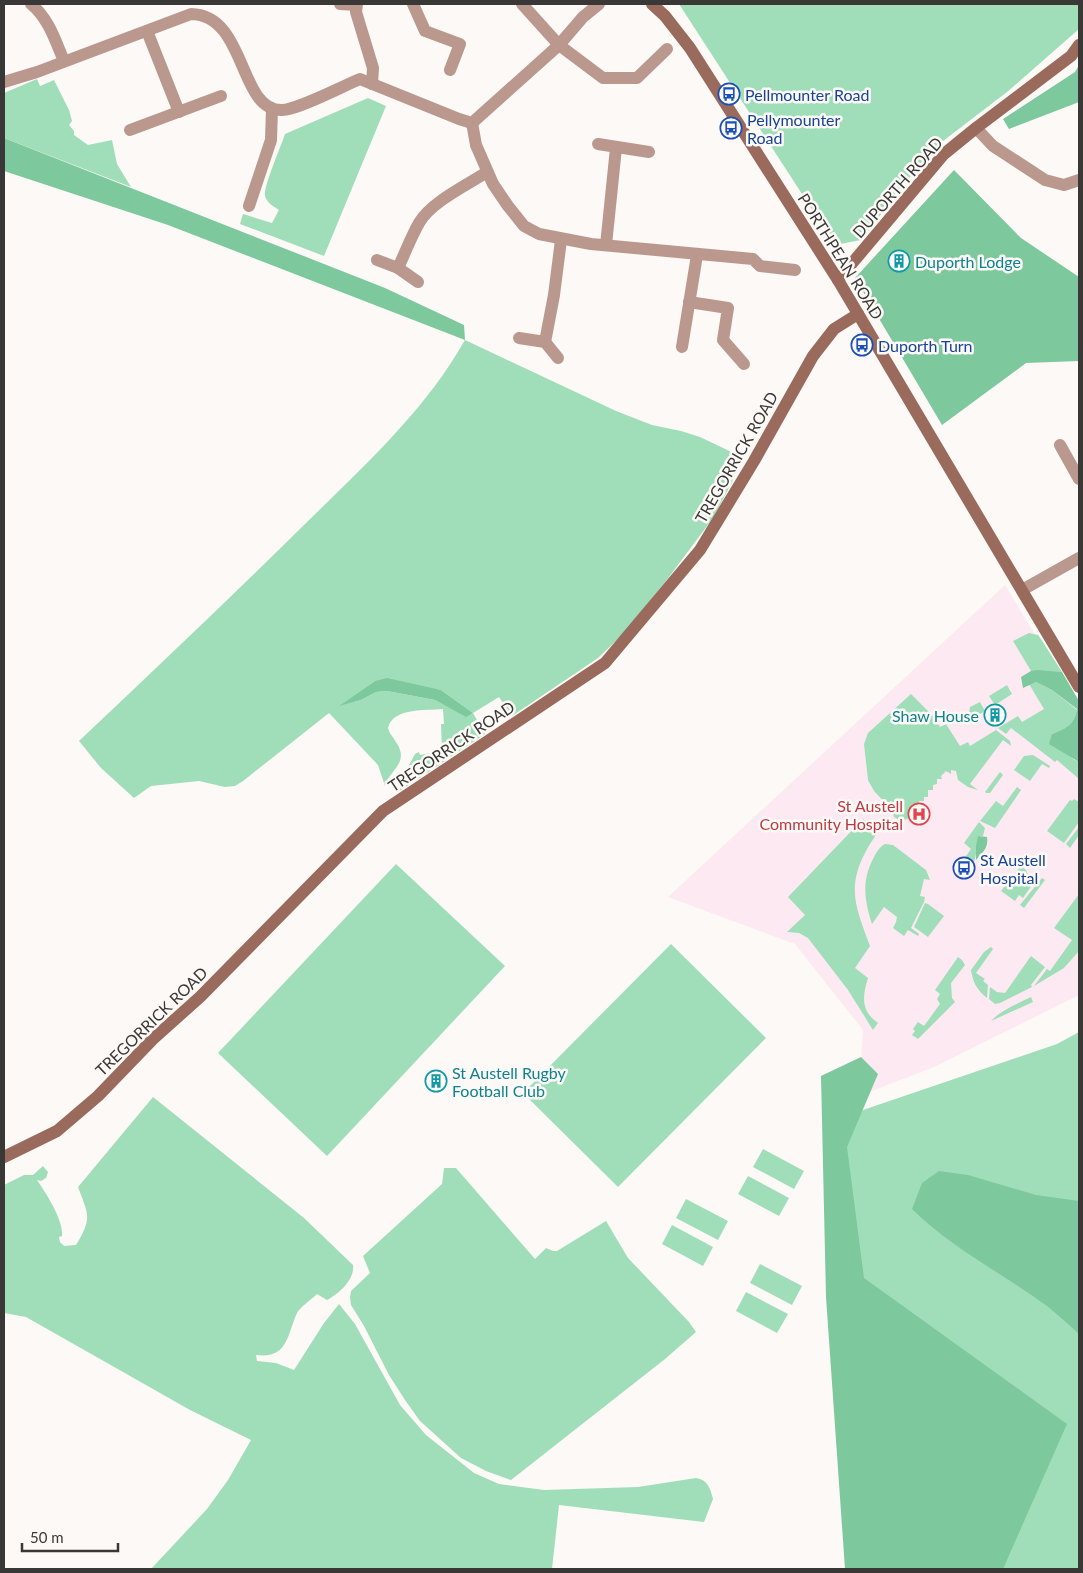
<svg xmlns="http://www.w3.org/2000/svg" width="1083" height="1573" viewBox="0 0 1083 1573" font-family="Lato,sans-serif">
	<style>
		.medical { fill: #fde9f1 }
		.green { fill: #a0deb9; fill-rule: evenodd }
		.forest { fill: #7ec89d }
		.lines { fill: none; stroke-linecap: round; stroke-linejoin: round }
		.street { stroke: #bb988e; stroke-width: 12 }
		.secondary { stroke: #9a6a5c; stroke-width: 12 }
		.labels { text-anchor: middle; dominant-baseline: central; stroke-width: 5; stroke-linejoin: round; paint-order: stroke }
		.transit-label { font-size: 16px; fill: #164399; stroke: #fcf9f6; text-anchor: start }
		.street-label { font-size: 16px; fill: #393837; stroke: #fcf9f6 }
		.culture-label { font-size: 16px; fill: #0d838f; stroke: #fcf9f6; text-anchor: start }
		.health-label { font-size: 16px; fill: #be3a42; stroke: #fcf9f6; text-anchor: end }
	</style>
	<rect width="100%" height="100%" fill="#fcf9f6"/>
	<polygon class="medical" points="1005,585 1079,707 1079,995 934,1067 859,1096 863,1030 795,944 668,897"/>
	<g class="green">
		<polygon points="679,4 1079,4 1079,29 1007,92 930,151 861,240 835,245"/>
		<polygon points="37,79 40,86 54,80 69,110 72,121 69,125 74,131 74,135 88,145 112,140 117,164 131,187 4,138 4,93"/>
		<path d="M368,98L386,106L324,256L240,224L243,214L272,223L279,210C273,206 267,203 265,196C263,188 281,146 285,134Z"/>
		<path d="M465,340L616,411L652,425L681,431L700,437L740,456L732,482L713,518L666,581L621,636L598,658L512,716L499,697L473,713L485,734L400,791V782L415,754L419,752L420,755L442,751L441,724H444L443,709C426,711 393,707 388,728C390,736 398,742 400,750C405,765 388,773 385,786L378,765L329,713L243,781L235,786L225,787L199,781L151,786L134,798L101,768L79,741C155,669 231,597 305,524C363,467 425,411 465,340ZM375,681L441,690L473,713L466,716L435,700L387,691L376,692L361,700L341,705Z"/>
		<polygon points="1029,633 1038,635 1041,639 1062,672 1031,671 1013,641"/>
		<path d="M1036,682L1052,690L1077,710C1073,726 1067,728 1052,734L1073,759L1079,762V779L1057,760L1055,762L1011,728L1006,734L998,728L1018,716L1022,722L1044,709L1029,684Z"/>
		<polygon points="1007,685 1012,694 995,705 989,696"/>
		<polygon points="911,694 932,715 940,727 946,724 960,746 968,742 970,746 996,730 1010,741 1011,746 1003,740 970,784 978,790 968,787 958,780 956,771 951,770 951,774 946,771 941,776 942,779 937,779 937,784 933,785 933,790 928,790 928,797 924,797 924,801 919,801 919,807 915,807 915,811 910,812 910,818 901,821 894,817 891,809 874,791 868,780 864,744 868,733"/>
		<polygon points="980,702 985,711 968,721 970,707"/>
		<polygon points="1033,755 1050,766 1049,768 1042,764 1030,781 1014,770 1024,756"/>
		<polygon points="1000,772 1003,775 990,793 986,793 985,792"/>
		<polygon points="1017,787 1021,790 995,828 980,821 996,801 1003,806"/>
		<polygon points="1074,799 1079,802 1079,822 1064,843 1047,831 1070,800 1072,801"/>
		<path d="M863,819L870,824L881,827C876,836 869,844 865,853C846,889 857,910 870,946L855,968L868,978C862,997 861,1011 878,1023L873,1030L848,990L808,938L799,933L787,932L805,915L788,897Z"/>
		<path d="M979,822L985,828L983,836H979C976,844 977,854 974,862L970,859L968,862L964,859L971,849L964,843Z"/>
		<polygon points="1079,827 1079,835 1070,848 1066,844"/>
		<path d="M885,844L893,845L926,870L930,880L924,879L920,896L925,897L924,902L911,928L919,934L918,936L908,930L904,936L893,928L896,922L897,917L884,907L872,924C865,901 861,882 873,859C876,853 879,847 885,844Z"/>
		<polygon points="396,864 505,966 327,1156 218,1053"/>
		<polygon points="1021,866 1026,870 1032,885 1023,898 1019,895 1015,901 1001,891"/>
		<polygon points="1042,878 1045,880 1024,908 1020,905"/>
		<polygon points="1079,894 1079,951 1064,968 1034,986 1047,969 1050,971 1072,940 1054,928"/>
		<polygon points="925,903 928,904 944,916 928,937 914,927"/>
		<polygon points="671,944 766,1038 618,1187 523,1093"/>
		<path d="M991,947L993,949L976,973L985,979L983,981L988,985L987,998C976,989 973,982 971,970L984,952Z"/>
		<polygon points="1031,956 1045,967 1031,985 1032,987 1000,1003 995,1004 989,999 990,987 997,992 1005,993"/>
		<polygon points="958,957 962,960 965,965 951,983 952,998 955,1002 918,1039 912,1035 915,1031 913,1029 918,1022 924,1026 940,1004 937,999 940,994 935,990"/>
		<path d="M1031,997L1033,1002L991,1021C1001,1010 1017,1004 1031,997Z"/>
		<polygon points="1079,1032 1079,1569 868,1569 839,1147 863,1110 1057,1044"/>
		<path d="M153,1097L304,1218L353,1265C355,1279 339,1294 327,1300L317,1294C311,1300 301,1306 297,1313C287,1335 288,1359 256,1355L257,1361L276,1363L294,1370L324,1323L339,1304L355,1324L400,1405L426,1435L474,1473L499,1484L544,1490L638,1487L696,1478C708,1480 710,1488 713,1499L704,1522L559,1505L552,1569H151L207,1509L228,1480L251,1440L190,1410L26,1317L4,1313V1185L24,1175H33L43,1166L48,1172L46,1178L41,1181L37,1180C46,1193 64,1221 62,1236L59,1237L60,1242L64,1246L76,1245C92,1218 89,1216 78,1187Z"/>
		<polygon points="763,1149 804,1171 794,1189 753,1167"/>
		<polygon points="444,1168 456,1168 535,1259 546,1248 553,1251 557,1251 606,1221 628,1258 689,1322 696,1332 665,1359 511,1480 486,1471 461,1458 420,1421 405,1400 389,1375 364,1326 351,1305 350,1297 351,1291 370,1273 363,1256 442,1184"/>
		<polygon points="748,1176 789,1198 779,1216 738,1194"/>
		<polygon points="686,1199 728,1221 718,1240 676,1218"/>
		<polygon points="672,1225 713,1247 703,1266 662,1244"/>
		<polygon points="760,1264 802,1286 792,1305 750,1283"/>
		<polygon points="746,1292 788,1314 777,1333 736,1311"/>
	</g>
	<g class="forest">
		<polygon points="1079,65 1079,102 1009,129 1003,119 1075,72"/>
		<polygon points="4,138 385,288 464,325 465,340 168,225 4,171"/>
		<polygon points="954,170 1021,238 1079,277 1079,361 1026,363 942,425 855,278"/>
		<path d="M1037,670L1062,672L1079,701V762L1049,744L1052,734C1066,728 1074,726 1077,709L1052,690L1036,682L1023,688L1021,677L1031,671Z"/>
		<polygon points="387,678 441,690 473,713 466,717 435,700 387,691 376,692 361,700 339,706 375,681"/>
		<path d="M978,836L987,837C989,848 982,853 976,860V846Z"/>
		<polygon points="861,1057 878,1074 847,1147 864,1278 1067,1424 1003,1569 845,1569 826,1297 821,1076"/>
		<path d="M939,1171L968,1175L1036,1195L1079,1201V1334C1069,1325 1058,1315 1047,1306C1002,1273 951,1248 912,1209L922,1183Z"/>
	</g>
	<g class="lines">
		<g class="street">
			<path d="M31,4C49,19 55,40 64,61"/>
			<polyline points="340,4 356,5"/>
			<polyline points="357,4 356,12 373,68 372,84"/>
			<polyline points="413,4 425,31 460,44 450,70"/>
			<polyline points="522,4 559,45 603,78 637,78 667,49"/>
			<polyline points="147,31 179,112"/>
			<path d="M4,82L37,72L191,14C247,15 238,111 282,110C297,110 343,86 360,79L459,119L472,123L559,45L583,17L599,4"/>
			<polyline points="472,123 476,145 493,184 508,206 524,226 539,234 591,244 753,259 760,266 795,270"/>
			<polyline points="976,128 993,146 1045,180 1064,185 1079,180"/>
			<polyline points="130,130 221,96"/>
			<polyline points="598,144 649,152"/>
			<polyline points="249,206 271,140 272,109"/>
			<polyline points="606,245 616,148"/>
			<polyline points="377,260 398,268"/>
			<path d="M418,282L398,268C405,253 411,237 419,223C431,202 467,185 487,172"/>
			<polyline points="689,302 728,308 723,340 744,364"/>
			<polyline points="519,338 545,342 558,358"/>
			<polyline points="545,342 554,295 561,240"/>
			<polyline points="682,347 697,255"/>
			<polyline points="1060,445 1079,479"/>
			<polyline points="1022,590 1079,558"/>
		</g>
		<g class="secondary">
			<polyline points="652,4 665,16 690,48 838,280 1079,687"/>
			<polyline points="838,280 944,154 976,128 1071,56 1079,45"/>
			<polyline points="4,1157 57,1131 98,1096 153,1039 200,997 383,811 605,663 700,550 754,461 813,356 834,329 858,314"/>
		</g>
	</g>
	<defs>
		<g id="bus-ring" transform="scale(1.125)"><circle r="9.5" fill="#fcf9f6" stroke="#1a4fb4" stroke-width="1.5"/><path d="M-5-6H5V4H4V6H2V4H-2V6H-4V4H-5ZM-3.5-4V0h7V-4ZM-3.5 1.2v1.5H-2V1.2ZM2 1.2v1.5H3.5V1.2Z" fill="#1a4fb4"/></g>
		<g id="building-ring" transform="scale(1.125)"><circle r="9.5" fill="#fcf9f6" stroke="#0f9aa8" stroke-width="1.5"/><path d="M-4-6H4V6H1V3H-1V6H-4ZM-2.5-4.3h1.7v1.8h-1.7ZM.8-4.3h1.7v1.8H.8ZM-2.5-1h1.7V.8h-1.7ZM.8-1h1.7V.8H.8Z" fill="#0f9aa8"/></g>
		<g id="hospital-ring" transform="scale(1.125)"><circle r="9.5" fill="#fcf9f6" stroke="#e0444e" stroke-width="1.5"/><path d="M-5-5h3v3.5h4V-5h3V5h-3V1.5h-4V5h-3Z" fill="#e0444e"/></g>
	</defs>
	<g fill-rule="evenodd">
		<use href="#bus-ring" x="729" y="94"/>
		<use href="#bus-ring" x="731" y="128"/>
		<use href="#building-ring" x="899" y="261"/>
		<use href="#bus-ring" x="862" y="345"/>
		<use href="#building-ring" x="995" y="715"/>
		<use href="#hospital-ring" x="919" y="814"/>
		<use href="#bus-ring" x="964" y="868"/>
		<use href="#building-ring" x="436" y="1081"/>
	</g>
	<g class="labels">
		<g class="transit-label">
			<text x="745" y="94">Pellmounter Road</text>
			<text x="747" y="119">Pellymounter<tspan x="747" dy="18">Road</tspan></text>
			<text x="878" y="345">Duporth Turn</text>
			<text x="980" y="859">St Austell<tspan x="980" dy="18">Hospital</tspan></text>
		</g>
		<g class="street-label">
			<text transform="translate(897 187) rotate(-49)">DUPORTH ROAD</text>
			<text transform="translate(841 256) rotate(58)">PORTHPEAN ROAD</text>
			<text transform="translate(736 457) rotate(-60)">TREGORRICK ROAD</text>
			<text transform="translate(451 746) rotate(-34)">TREGORRICK ROAD</text>
			<text transform="translate(151 1021) rotate(-44)">TREGORRICK ROAD</text>
		</g>
		<g class="culture-label">
			<text x="915" y="261">Duporth Lodge</text>
			<text x="979" y="715" text-anchor="end">Shaw House</text>
			<text x="452" y="1072">St Austell Rugby<tspan x="452" dy="18">Football Club</tspan></text>
		</g>
		<g class="health-label">
			<text x="903" y="805">St Austell<tspan x="903" dy="18">Community Hospital</tspan></text>
		</g>
	</g>
	<rect width="1083" height="1573" fill="none" stroke="#393837" stroke-width="10"/>
	<path d="M22 1543v8h96v-8" fill="none" stroke="#393837" stroke-width="2.5"/>
	<text x="30" y="1543" font-size="15" fill="#393837" stroke="#fcf9f6" stroke-width="4" paint-order="stroke">50 m</text>
</svg>
